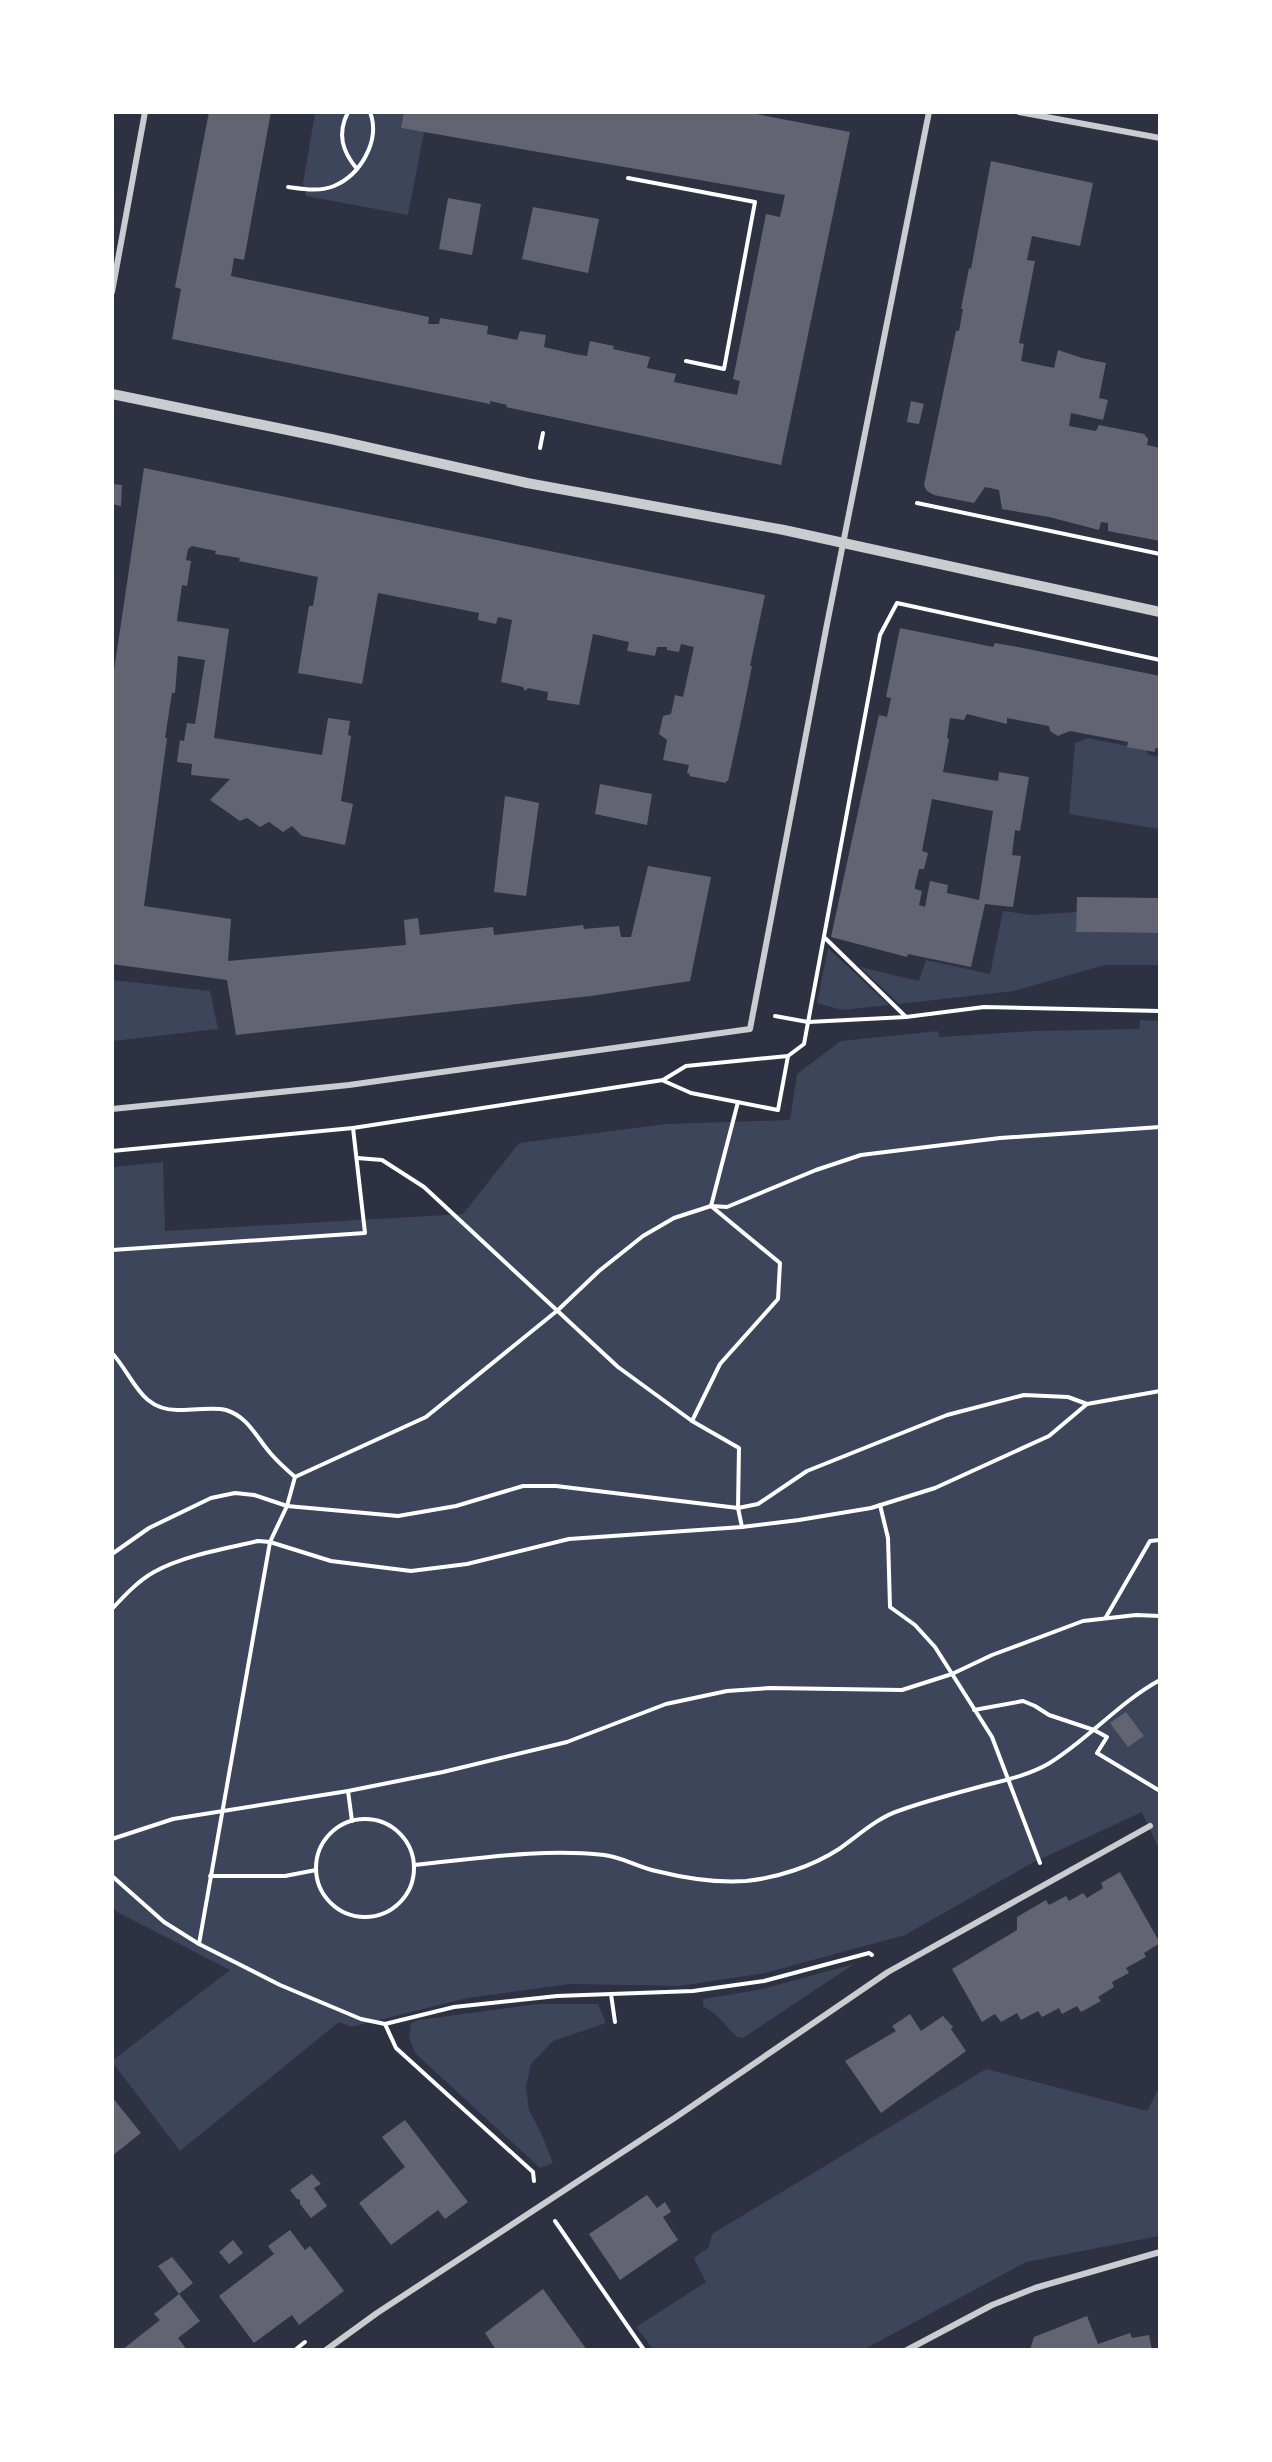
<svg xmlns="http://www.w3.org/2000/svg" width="1272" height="2462" viewBox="0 0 1272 2462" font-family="Figtree,sans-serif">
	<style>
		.green { fill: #3c4559 }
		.building { fill: #626471; fill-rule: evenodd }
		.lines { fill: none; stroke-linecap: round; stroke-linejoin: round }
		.path { stroke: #fff; stroke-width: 4 }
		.minor { stroke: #caccd0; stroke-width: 6 }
		.tertiary { stroke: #caccd0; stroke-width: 10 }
	</style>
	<rect width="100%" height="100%" fill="#2d3142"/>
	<g class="green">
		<polygon points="315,113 404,113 401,128 424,132 408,215 306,196 303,183"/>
		<polygon points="1088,738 1147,750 1147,754 1159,757 1159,829 1069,814 1075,743"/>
		<polygon points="1003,911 1032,915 1077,912 1076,932 1159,933 1159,965 1105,965 1014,991 899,1004 860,967 919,981 926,960 990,974"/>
		<polygon points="828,948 889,1005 842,1010 817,1003"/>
		<polygon points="113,980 210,991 218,1029 113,1041"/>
		<polygon points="1140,1020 1159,1021 1159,1849 1142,1812 1032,1863 905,1935 765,1973 679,1986 570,1984 467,1998 351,2027 339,2022 180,2151 113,2063 113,2060 230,1970 117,1912 113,1907 113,1167 163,1162 165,1231 463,1214 519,1143 666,1124 790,1120 797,1074 841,1041 938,1031 939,1037 1032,1031 1139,1029"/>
		<polygon points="854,1964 743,2038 737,2037 715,2014 703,2006 703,1999 758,1990"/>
		<polygon points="537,2004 598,2004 606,2023 553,2041 531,2064 526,2087 529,2110 541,2133 553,2163 540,2168 415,2053 409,2038 411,2023 418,2020"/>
		<polygon points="986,2069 1147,2111 1159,2088 1159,2236 1026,2262 865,2349 653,2349 636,2327 706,2282 694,2258 709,2247 712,2234"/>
	</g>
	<g class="building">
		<polygon points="209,112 271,112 244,260 234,258 231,276 429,317 428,324 439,324 440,318 488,326 487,334 517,340 520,331 546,335 544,347 574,354 587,356 590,341 614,346 613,349 650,357 647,368 676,374 674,382 737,395 740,381 733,379 766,214 780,217 785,195 401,128 404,112 745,112 850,132 781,465 506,407 507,405 490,401 490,404 485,403 172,339 181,289 175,287"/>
		<polygon points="991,161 1093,183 1080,246 1032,236 1027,260 1035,261 1019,343 1024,344 1021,361 1054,368 1058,350 1082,358 1106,363 1099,398 1108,400 1103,420 1071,413 1069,426 1096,431 1099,425 1144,434 1148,439 1147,445 1160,448 1160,541 1108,531 1108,523 1101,522 1099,530 1049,517 1002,509 999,490 985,487 974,503 934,495 927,491 924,485 956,331 959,331 963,309 961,309 969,268 971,269"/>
		<polygon points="448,198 481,204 472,255 439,249"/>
		<polygon points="533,207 599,219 588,273 522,259"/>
		<polygon points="911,401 924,404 919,424 907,422"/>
		<polygon points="144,468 765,595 750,666 752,666 741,721 728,781 726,781 726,783 689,776 690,774 687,773 689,765 663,760 667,740 659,734 663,716 671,714 675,695 683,697 694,647 681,644 679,652 667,650 667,647 657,647 655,656 627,651 629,642 593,634 579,705 547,700 548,692 528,688 525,691 523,687 501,682 512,620 498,617 496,624 478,620 479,613 378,593 362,684 298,673 309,606 313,606 318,577 239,561 240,558 215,554 216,551 192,546 188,549 186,560 191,561 187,586 182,585 177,621 229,629 214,738 322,755 328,718 350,721 348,735 351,736 341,801 353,804 345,845 302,836 292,826 283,832 269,822 260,827 247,818 240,821 210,800 230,779 191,775 192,764 177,762 180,740 184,741 187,723 195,724 205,660 178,656 175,693 172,693 165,738 167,738 144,906 231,919 228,961 406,945 404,920 418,918 420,935 493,927 494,935 583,925 584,929 619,926 621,937 631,937 648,866 711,877 690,981 591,996 236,1035 227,980 112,964 112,684"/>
		<polygon points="112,484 122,485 121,506 112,504"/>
		<path d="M900,628L993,647L995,643L1018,647L1160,676V749L1155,748V752L1127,747L1128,742L1070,731L1058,736L1050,731L1049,726L1007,718V724L967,714L964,720L950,718L947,738L949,739L943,772L998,781L999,772L1029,777L1020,831L1015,830L1012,855L1021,856L1013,907L985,904L971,967L908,954L907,957L831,937L878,719L879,715L887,717L891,698L886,697ZM932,799L993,811L979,900L947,893L948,885L930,881L925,907L919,905L922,891L915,889V886L919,869H924L928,853L922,851Z"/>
		<polygon points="600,784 652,794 647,825 595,814"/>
		<polygon points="505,796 539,803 526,896 494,892"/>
		<polygon points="1077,897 1160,898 1160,933 1076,932"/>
		<polygon points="1126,1712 1144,1736 1128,1747 1110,1723"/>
		<polygon points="1120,1872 1160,1943 1144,1953 1146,1957 1126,1968 1129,1973 1112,1982 1114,1987 1098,1997 1101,2001 1081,2012 1077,2006 1062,2014 1059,2008 1042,2017 1038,2011 1021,2020 1017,2013 1001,2022 995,2014 982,2022 952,1969 1017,1930 1017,1917 1046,1900 1049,1905 1066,1896 1069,1901 1083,1893 1087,1898 1103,1888 1101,1883"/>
		<polygon points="910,2014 921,2031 943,2016 953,2027 951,2029 966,2051 881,2113 845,2061 896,2031 892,2026"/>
		<polygon points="112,2097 141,2133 112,2156"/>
		<polygon points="405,2120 468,2202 445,2219 438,2210 391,2245 359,2203 405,2167 382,2137"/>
		<polygon points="312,2174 321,2184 314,2188 327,2206 311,2218 300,2204 300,2200 297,2199 290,2190"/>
		<polygon points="647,2195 657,2208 665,2202 671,2212 663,2217 678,2240 620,2280 589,2234"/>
		<polygon points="290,2230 305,2250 310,2246 344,2291 299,2325 292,2315 254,2343 219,2296 274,2254 268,2246"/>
		<polygon points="233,2240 243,2253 229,2264 219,2252"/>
		<polygon points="172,2257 193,2283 179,2294 158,2266"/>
		<polygon points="543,2289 587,2350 496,2350 485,2333"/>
		<polygon points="179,2294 200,2321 178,2338 187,2350 122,2350 160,2320 154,2314"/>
		<polygon points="1087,2316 1098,2344 1130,2333 1132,2338 1149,2335 1152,2350 1030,2350 1034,2337"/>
	</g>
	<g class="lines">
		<g class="path">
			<path d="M348,112C337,134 342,151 357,169"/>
			<polyline points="628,178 755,202 724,369 686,361"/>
			<path d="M288,187C303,189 320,192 334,186C360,175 381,141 370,112"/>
			<polyline points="540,448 543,433"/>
			<polyline points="917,503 1160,554"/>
			<polyline points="825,938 906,1017"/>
			<polyline points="775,1016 808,1022 906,1017 984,1007 1160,1011"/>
			<polyline points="664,1081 691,1093 778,1110 788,1056"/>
			<polyline points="112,1151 353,1128 663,1080 686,1066 788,1056 804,1044 880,635 897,603 1160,660"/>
			<polyline points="357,1158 382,1160 424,1187 618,1367 692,1421"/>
			<polyline points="711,1206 780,1263 778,1299 720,1364 692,1421 739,1448 738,1508 742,1527"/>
			<polyline points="711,1206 738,1102"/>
			<polyline points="112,1250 365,1233 353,1128"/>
			<path d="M112,1353C134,1377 140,1411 179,1410C191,1410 215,1407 226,1410C249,1417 257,1439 272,1455C279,1463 287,1470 295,1477"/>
			<polyline points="880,1505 888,1538 890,1607 915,1625 935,1647 992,1737 1040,1863"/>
			<polyline points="112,1554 149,1528 211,1498 235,1493 254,1495 287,1506 398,1516 456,1506 523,1486 556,1486 738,1508 758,1504 807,1471 947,1415 1024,1395 1068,1397 1087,1404 1160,1391"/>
			<path d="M112,1609C125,1595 138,1581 154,1572C182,1556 227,1548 258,1541L270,1542L331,1561L411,1571L467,1564L569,1539L742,1527L799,1520L871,1508L935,1488L1049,1436L1087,1404"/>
			<polyline points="1106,1617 1150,1541 1160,1540"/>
			<polyline points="974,1710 1023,1701 1035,1706 1049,1715 1094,1730 1107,1737 1097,1753 1160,1791"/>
			<polyline points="348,1791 352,1821"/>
			<circle cx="365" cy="1868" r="49"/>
			<polyline points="112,1839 173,1819 348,1791 443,1772 567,1742 666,1704 727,1691 770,1688 902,1690 952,1674 992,1655 1083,1621 1136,1615 1160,1616"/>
			<path d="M414,1865C476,1859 541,1848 604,1855C622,1857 638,1867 656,1871C684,1878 717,1883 746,1881C777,1878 813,1866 839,1849C859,1835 878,1817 901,1810C926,1801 953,1794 979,1787C1001,1781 1027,1776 1048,1764C1088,1740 1118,1703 1160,1680"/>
			<polyline points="112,1876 164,1922 199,1944 280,1985 361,2019 385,2024 454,2007 557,1996 693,1991 764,1981 869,1953 872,1955"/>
			<polyline points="210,1876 285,1876 316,1870"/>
			<polyline points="199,1944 270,1542 287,1506 295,1477 426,1417 558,1310 599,1271 643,1236 674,1218 711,1206 727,1207 816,1170 861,1155 1000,1138 1160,1127"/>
			<polyline points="611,1994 615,2022"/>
			<polyline points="385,2024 396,2048 533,2172 534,2181"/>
			<polyline points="555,2221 644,2350"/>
			<polyline points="295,2350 305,2342"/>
		</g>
		<g class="minor">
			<polyline points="1019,112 1160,138"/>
			<polyline points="112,292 145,112"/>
			<polyline points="112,1109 349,1085 750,1029 827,624 929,112"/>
			<polyline points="326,2350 377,2313 676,2117 888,1972 1150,1826"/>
			<polyline points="907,2350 992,2305 1035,2288 1160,2252"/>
		</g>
		<polyline class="tertiary" points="112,394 331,439 527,483 784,530 1160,612"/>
	</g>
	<rect width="1272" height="2462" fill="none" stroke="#ffffff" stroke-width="228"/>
</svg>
